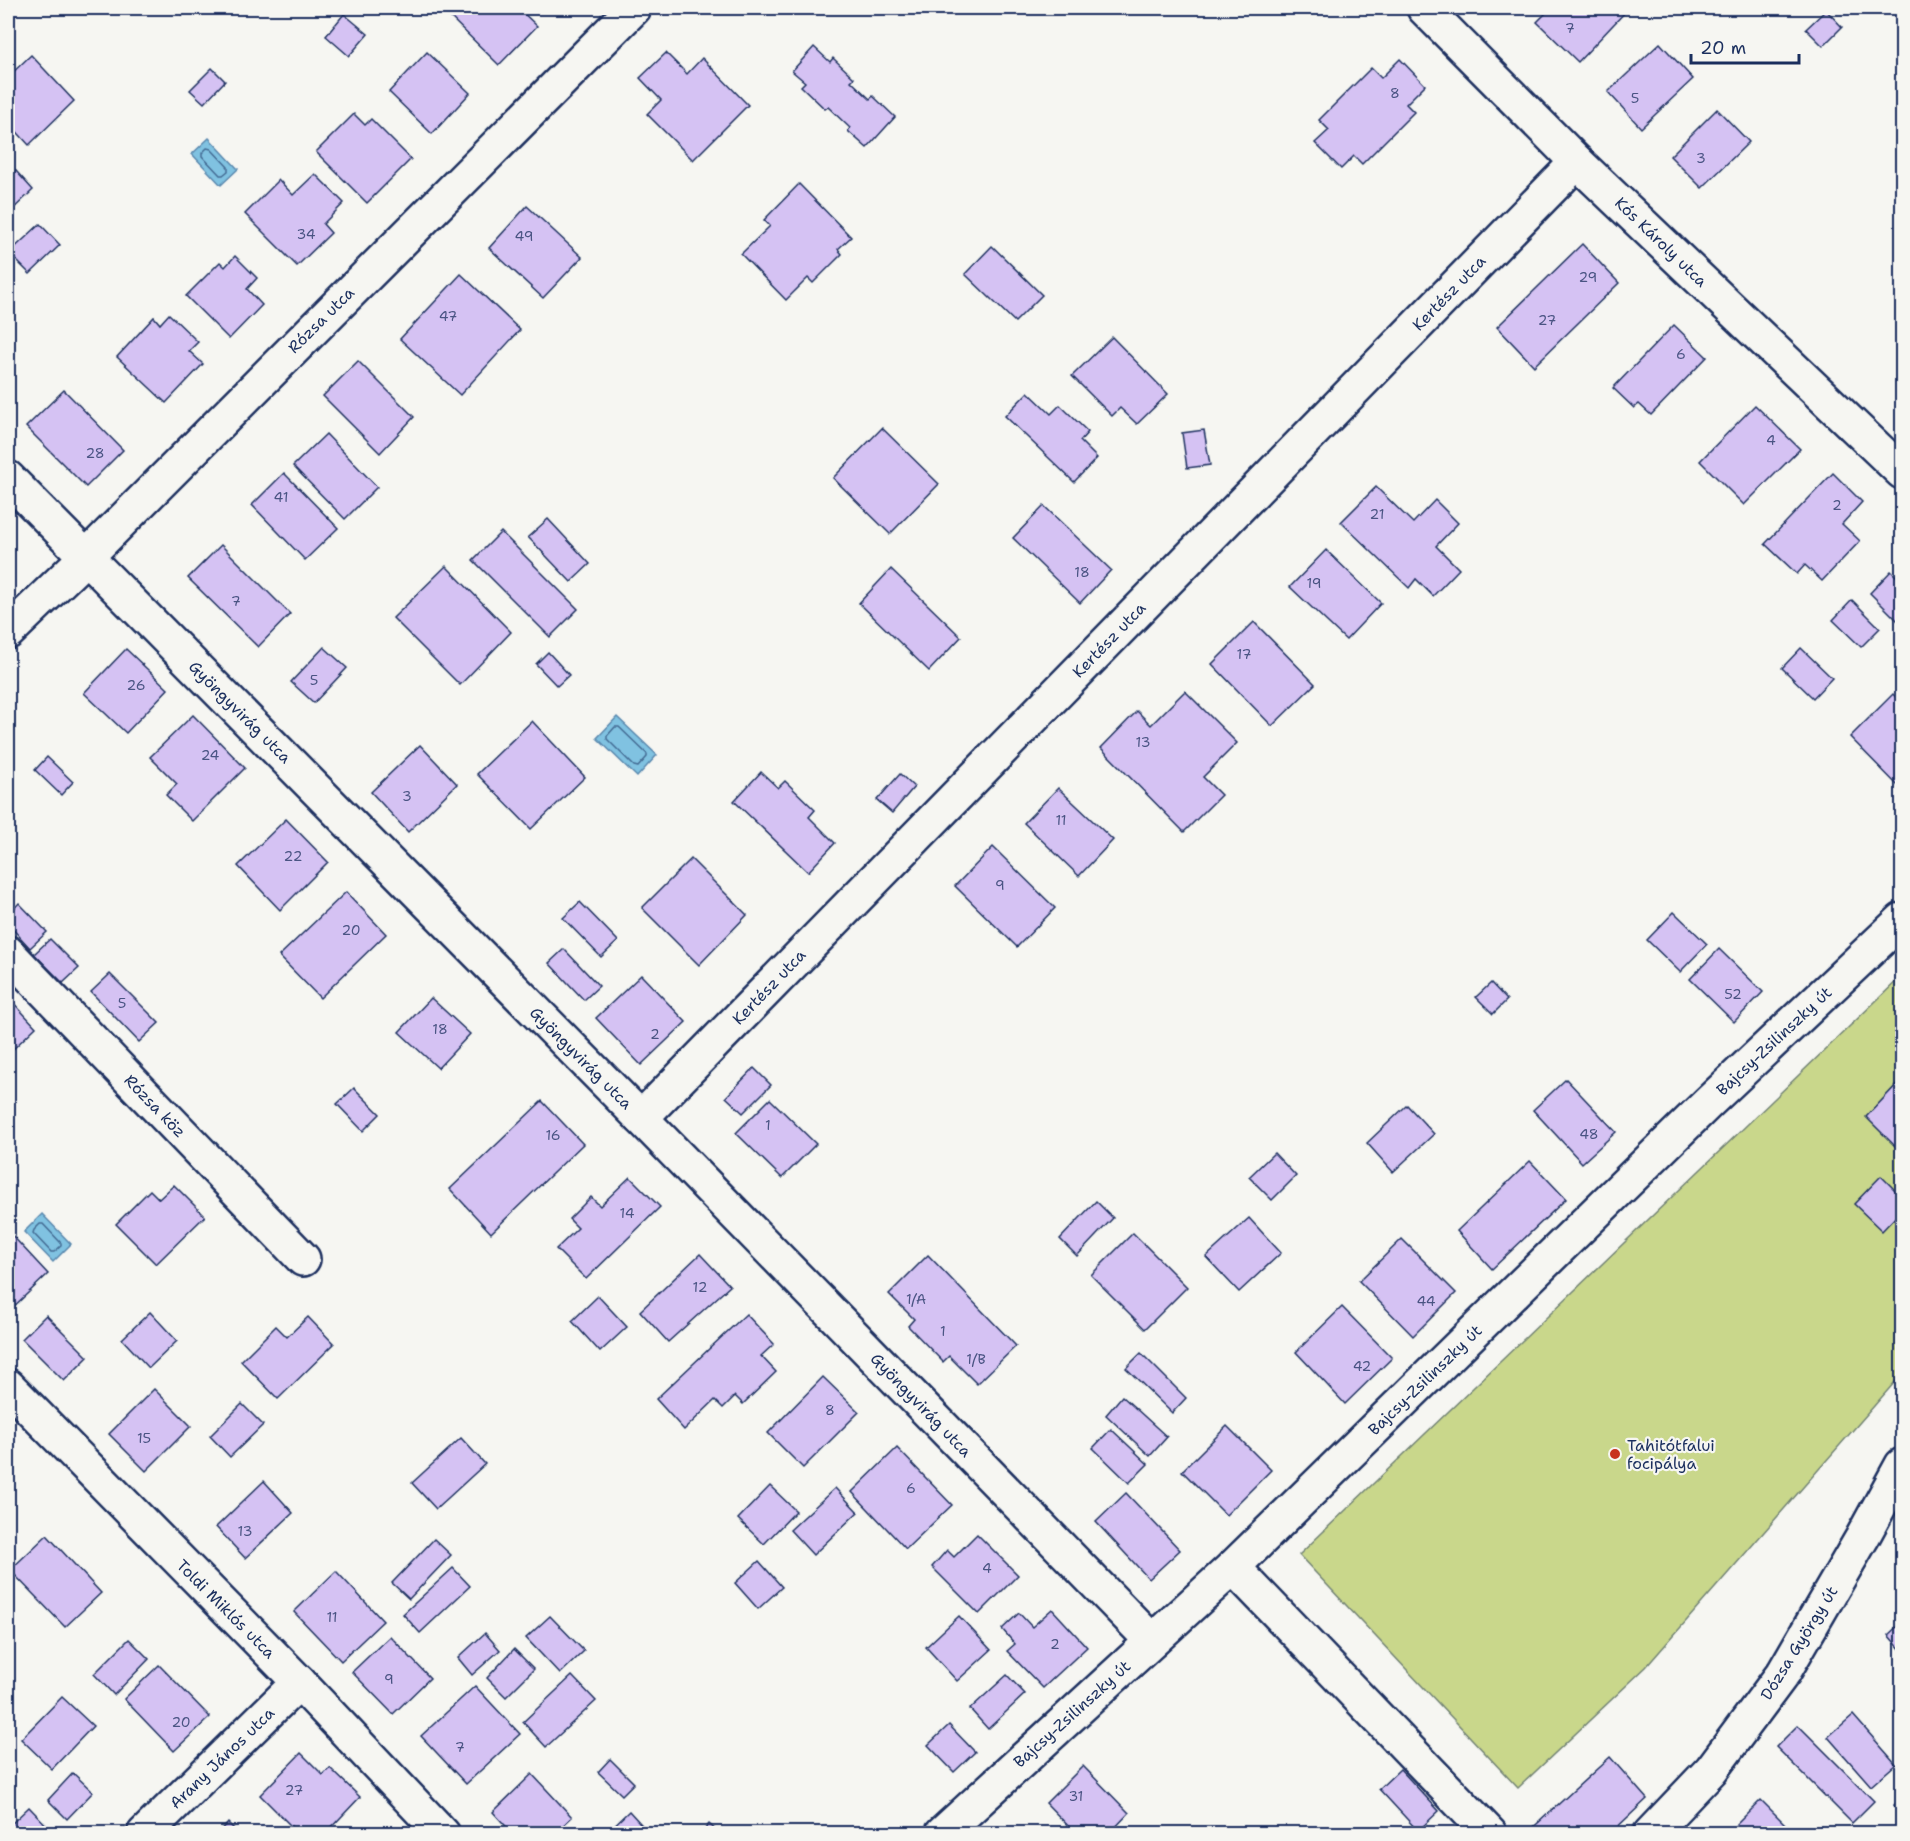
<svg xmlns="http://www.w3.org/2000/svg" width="1910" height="1841" viewBox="0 0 1910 1841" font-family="'Shantell Sans',sans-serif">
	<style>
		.green { fill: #c9d78b; stroke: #728374; stroke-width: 1.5 }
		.water { fill: #80c2e1; stroke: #5887ad; stroke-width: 1.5 }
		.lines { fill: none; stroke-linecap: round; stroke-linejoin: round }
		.shore { stroke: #436a92; stroke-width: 1.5 }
		.building { fill: #d5c2f3; stroke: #1b2f5e; stroke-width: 1.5 }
		.minor-casing { stroke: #1b2f5e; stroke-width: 38 }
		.minor { stroke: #f6f6f2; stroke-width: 33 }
		.poi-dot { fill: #c8321e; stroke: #f6f6f2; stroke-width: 2 }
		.labels { text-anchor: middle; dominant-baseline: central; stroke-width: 4.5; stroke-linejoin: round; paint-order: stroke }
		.number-label { font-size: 14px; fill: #4a5483 }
		.street-label { font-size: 16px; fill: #1b2f5e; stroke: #f6f6f2 }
		.poi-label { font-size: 16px; fill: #1b2f5e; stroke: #f6f6f2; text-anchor: start }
	</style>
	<rect width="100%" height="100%" fill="#f6f6f2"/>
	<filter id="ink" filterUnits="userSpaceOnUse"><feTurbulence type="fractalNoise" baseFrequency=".0167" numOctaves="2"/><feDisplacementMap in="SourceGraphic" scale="12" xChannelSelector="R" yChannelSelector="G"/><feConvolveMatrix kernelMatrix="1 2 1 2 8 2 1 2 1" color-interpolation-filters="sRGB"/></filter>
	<g filter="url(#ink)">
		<polygon class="green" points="1902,976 1902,1374 1646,1667 1518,1788 1299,1555"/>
		<g class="water">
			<polygon points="209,138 238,169 221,185 192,154"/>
			<polygon points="617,717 657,755 637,777 597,738"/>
			<polygon points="42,1214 71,1244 53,1262 24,1232"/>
		</g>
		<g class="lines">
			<g class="shore">
				<polygon points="207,148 211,149 228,167 228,171 223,175 220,175 202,156 202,153"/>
				<polygon points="615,727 619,727 647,754 647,757 638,767 634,766 607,739 607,736"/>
				<polygon points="40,1224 43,1224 61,1243 61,1246 54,1252 51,1252 33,1233 34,1230"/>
			</g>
		</g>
		<g class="building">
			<polygon points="175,8 191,8 183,15"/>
			<polygon points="445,8 518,8 537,26 499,65 443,10"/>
			<polygon points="1551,8 1629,8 1578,62 1537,22"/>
			<polygon points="1826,10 1842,27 1823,46 1806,29"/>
			<polygon points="344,14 368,34 349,56 326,36"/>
			<polygon points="1660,43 1693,79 1641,128 1608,92"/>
			<polygon points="814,47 830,62 833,58 854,78 851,81 870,99 873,96 895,117 867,148 848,131 850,128 828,107 825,109 801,86 805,82 792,71"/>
			<polygon points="427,52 470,93 432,134 389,92"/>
			<polygon points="666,53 687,74 702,58 748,105 693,160 647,114 661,100 640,78"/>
			<polygon points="31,55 74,101 29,145 8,122 8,77"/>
			<polygon points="1400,59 1425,85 1406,104 1414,112 1362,164 1354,156 1341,169 1315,143 1329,130 1319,120 1371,68 1381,78"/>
			<polygon points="212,68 225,81 204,103 190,90"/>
			<polygon points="1717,109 1749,142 1702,188 1670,156"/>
			<polygon points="354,114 365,125 371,119 411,159 367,203 316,152"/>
			<polygon points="8,162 33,190 8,214"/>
			<polygon points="315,174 344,203 323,224 331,233 297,266 245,214 279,180 293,195"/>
			<polygon points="799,184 851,237 838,249 842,254 813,283 808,278 786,300 741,254 770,226 764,220"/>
			<polygon points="527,206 582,257 543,298 489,248"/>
			<polygon points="40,224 60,245 30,274 9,253"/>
			<polygon points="1582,244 1619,283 1534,366 1497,327"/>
			<polygon points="992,246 1042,295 1015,322 965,274"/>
			<polygon points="235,256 257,278 247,289 262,305 229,339 186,296 220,262 225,267"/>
			<polygon points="461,274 520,330 460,395 400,339"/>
			<polygon points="169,314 198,342 189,351 203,364 166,403 117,357 154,317 160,324"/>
			<polygon points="1674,325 1707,357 1651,415 1639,404 1634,408 1613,388"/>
			<polygon points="1112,337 1168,394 1137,424 1120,408 1112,416 1072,376"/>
			<polygon points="358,361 414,417 380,453 323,396"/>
			<polygon points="64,390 123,450 86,487 26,427"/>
			<polygon points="1028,392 1051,414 1060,405 1088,432 1080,441 1097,458 1074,482 1005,416"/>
			<polygon points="1755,405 1800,449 1744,505 1700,461"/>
			<polygon points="882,428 939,484 890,534 833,478"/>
			<polygon points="1204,430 1210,465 1187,468 1182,433"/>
			<polygon points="326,434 377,487 345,519 293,466"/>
			<polygon points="284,473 338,528 305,560 252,505"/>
			<polygon points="1833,473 1862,502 1842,524 1860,541 1822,581 1805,565 1797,574 1765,544"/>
			<polygon points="1376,487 1413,523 1435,500 1458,523 1436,546 1459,569 1433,596 1416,579 1409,588 1341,522"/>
			<polygon points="1044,506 1111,570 1080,603 1013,538"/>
			<polygon points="548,519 590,564 571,582 528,537"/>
			<polygon points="501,532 578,609 550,637 473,560"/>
			<polygon points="221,545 290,614 258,647 188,578"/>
			<polygon points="1326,550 1381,603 1346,640 1290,587"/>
			<polygon points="446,566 511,632 460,685 393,618"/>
			<polygon points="891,569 961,637 929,671 859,603"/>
			<polygon points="1891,571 1902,582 1902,625 1870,593"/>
			<polygon points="1852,600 1880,628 1861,647 1833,620"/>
			<polygon points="1254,622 1315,684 1272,726 1212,664"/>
			<polygon points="324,647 347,668 314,703 291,682"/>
			<polygon points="1801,648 1832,678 1813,698 1782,668"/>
			<polygon points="126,649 168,689 126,733 84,693"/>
			<polygon points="548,652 569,675 557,686 536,664"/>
			<polygon points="1185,691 1237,743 1203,777 1221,795 1184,832 1101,748 1137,711 1151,725"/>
			<polygon points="1893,694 1902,704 1902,790 1850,737"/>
			<polygon points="193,715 245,768 192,821 166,795 177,784 150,757"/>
			<polygon points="532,721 585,777 531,829 477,774"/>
			<polygon points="420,745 457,784 408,832 371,792"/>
			<polygon points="47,757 73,782 61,795 35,770"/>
			<polygon points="761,772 778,788 785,781 815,810 809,817 835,843 808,872 734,801"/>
			<polygon points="900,774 914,787 892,813 877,800"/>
			<polygon points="1058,788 1113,840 1079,876 1024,823"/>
			<polygon points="286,819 328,862 280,910 238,866"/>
			<polygon points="993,847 1055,908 1017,947 955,886"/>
			<polygon points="691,859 747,915 699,965 642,908"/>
			<polygon points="346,892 386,934 320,998 279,956"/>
			<polygon points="580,902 618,941 601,957 563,918"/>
			<polygon points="19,903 47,932 30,948 8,924 8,915"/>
			<polygon points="1674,912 1707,944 1680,972 1647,940"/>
			<polygon points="50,939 79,968 63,983 34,954"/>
			<polygon points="564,949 599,986 584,1000 549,963"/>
			<polygon points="1719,949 1763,992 1734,1022 1690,979"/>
			<polygon points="110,974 159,1023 139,1042 91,992"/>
			<polygon points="641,975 686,1022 641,1065 596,1018"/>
			<polygon points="1491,983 1507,1000 1493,1014 1476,997"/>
			<polygon points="8,997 36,1027 8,1054"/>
			<polygon points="431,998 470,1034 438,1068 399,1032"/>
			<polygon points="754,1068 771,1085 743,1113 726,1097"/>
			<polygon points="1566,1079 1616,1132 1582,1163 1533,1110"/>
			<polygon points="1902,1079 1902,1153 1866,1117"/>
			<polygon points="354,1088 380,1114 363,1131 337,1104"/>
			<polygon points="770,1099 816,1144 782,1178 736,1133"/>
			<polygon points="542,1101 583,1144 491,1233 450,1189"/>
			<polygon points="1407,1105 1434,1134 1393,1172 1367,1143"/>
			<polygon points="1274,1153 1296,1176 1272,1200 1249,1177"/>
			<polygon points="1530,1161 1566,1199 1492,1269 1457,1231"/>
			<polygon points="1881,1176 1902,1197 1902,1210 1882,1231 1854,1204"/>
			<polygon points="630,1177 660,1207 586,1279 556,1249 578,1228 569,1219 591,1197 600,1206"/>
			<polygon points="174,1185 205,1216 156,1264 116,1224 150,1190 159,1199"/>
			<polygon points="1096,1201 1113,1218 1077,1256 1060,1239"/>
			<polygon points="1249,1218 1281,1253 1239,1292 1206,1257"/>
			<polygon points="8,1231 48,1274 8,1312"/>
			<polygon points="1133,1233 1187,1287 1145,1329 1091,1275"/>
			<polygon points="1402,1239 1456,1293 1413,1336 1359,1281"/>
			<polygon points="700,1254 730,1286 668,1342 640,1311"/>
			<polygon points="928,1255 1016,1346 977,1384 949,1356 943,1362 908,1326 914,1319 889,1294"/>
			<polygon points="598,1296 627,1327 600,1352 572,1321"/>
			<polygon points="1342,1307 1392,1358 1345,1404 1296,1352"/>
			<polygon points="150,1312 177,1341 149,1368 122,1339"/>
			<polygon points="746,1314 774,1344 761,1356 776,1372 743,1404 735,1396 723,1408 715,1400 684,1430 656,1399"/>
			<polygon points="46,1315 88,1357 64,1381 22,1339"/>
			<polygon points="308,1317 334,1344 278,1399 241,1361 276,1326 287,1337"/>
			<polygon points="1141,1353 1186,1398 1172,1413 1126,1368"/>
			<polygon points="823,1377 859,1412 803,1468 768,1433"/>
			<polygon points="154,1389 191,1426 146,1471 109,1434"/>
			<polygon points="1122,1396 1167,1437 1150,1456 1106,1415"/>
			<polygon points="242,1404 263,1425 230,1457 210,1436"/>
			<polygon points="1227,1426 1271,1470 1226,1515 1182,1471"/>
			<polygon points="1111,1429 1148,1464 1129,1483 1093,1448"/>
			<polygon points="461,1438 485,1464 436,1509 412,1483"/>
			<polygon points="897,1448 952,1505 906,1549 852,1492"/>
			<polygon points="264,1481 293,1513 245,1558 216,1527"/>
			<polygon points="770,1486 796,1511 764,1544 738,1519"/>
			<polygon points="835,1488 858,1512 813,1555 790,1530"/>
			<polygon points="1126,1493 1180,1550 1149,1579 1096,1522"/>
			<polygon points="977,1534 1018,1575 979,1614 932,1567 947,1550 954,1557"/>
			<polygon points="47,1535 101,1593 65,1627 10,1570"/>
			<polygon points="434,1539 451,1555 409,1599 392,1583"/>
			<polygon points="759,1561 782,1587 758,1609 735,1583"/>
			<polygon points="453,1568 470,1586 420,1633 403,1614"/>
			<polygon points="336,1571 383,1621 341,1661 294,1612"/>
			<polygon points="1052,1609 1087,1647 1043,1688 1007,1651 1015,1644 1002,1629 1019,1613 1032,1627"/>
			<polygon points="550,1616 584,1651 560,1674 526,1638"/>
			<polygon points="959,1616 991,1650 957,1681 926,1647"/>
			<polygon points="1902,1622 1902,1651 1888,1635"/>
			<polygon points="485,1633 500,1650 472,1675 458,1658"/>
			<polygon points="390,1636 430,1678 393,1714 352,1672"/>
			<polygon points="129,1639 149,1659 114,1695 94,1674"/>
			<polygon points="514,1649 534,1669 506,1697 487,1678"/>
			<polygon points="159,1665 210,1717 174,1751 124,1699"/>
			<polygon points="1007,1675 1025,1694 988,1729 970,1709"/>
			<polygon points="572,1676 596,1701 546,1747 523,1722"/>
			<polygon points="475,1686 520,1734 466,1784 421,1736"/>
			<polygon points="62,1697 93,1726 52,1769 21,1739"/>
			<polygon points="1853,1715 1896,1764 1871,1786 1828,1737"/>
			<polygon points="949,1725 975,1752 954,1772 928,1745"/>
			<polygon points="1798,1725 1874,1801 1852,1823 1776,1747"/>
			<polygon points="301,1753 323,1775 330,1768 360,1797 325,1834 299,1834 260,1795"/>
			<polygon points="1610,1757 1647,1799 1610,1834 1526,1834"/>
			<polygon points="610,1759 634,1783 622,1795 598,1772"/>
			<polygon points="1083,1766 1129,1813 1109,1834 1076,1834 1046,1803"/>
			<polygon points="1400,1769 1439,1811 1418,1831 1379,1789"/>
			<polygon points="73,1773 93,1792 67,1819 48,1800"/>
			<polygon points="532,1774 572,1817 554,1834 513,1834 493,1812"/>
			<polygon points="1902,1798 1902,1815 1894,1805"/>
			<polygon points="1761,1800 1792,1831 1789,1834 1727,1834"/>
			<polygon points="29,1807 55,1834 8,1834 8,1827"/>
			<polygon points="629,1811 650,1834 605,1834"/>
			<polygon points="228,1823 239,1834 218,1834"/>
			<polygon points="709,1824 720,1834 701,1834"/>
		</g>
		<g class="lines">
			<g class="minor-casing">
				<g id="minor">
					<polyline points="1424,8 1577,162 1902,472"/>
					<polyline points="8,478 641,1118 1152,1641"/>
					<polyline points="8,632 87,556 634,8"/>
					<polyline points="8,953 303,1259"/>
					<polyline points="641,1118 1577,162"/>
					<polyline points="8,1386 299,1682 443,1834"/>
					<polyline points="1233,1567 1490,1834"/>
					<polyline points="144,1834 299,1682"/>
					<polyline points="942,1834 1233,1567 1708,1103 1902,920"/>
					<polyline points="1650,1834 1711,1770 1784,1672 1862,1538 1902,1465"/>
				</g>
			</g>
			<use href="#minor" class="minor"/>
		</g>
	</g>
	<circle class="poi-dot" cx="1615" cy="1454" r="6"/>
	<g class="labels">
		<g class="number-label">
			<text x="1570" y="28">7</text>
			<text x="1395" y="93">8</text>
			<text x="1635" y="98">5</text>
			<text x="1701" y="158">3</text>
			<text x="306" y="234">34</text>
			<text x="524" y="236">49</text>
			<text x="1588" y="277">29</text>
			<text x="448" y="316">47</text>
			<text x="1547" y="320">27</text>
			<text x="1681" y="354">6</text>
			<text x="1771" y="440">4</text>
			<text x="95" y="453">28</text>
			<text x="281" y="497">41</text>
			<text x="1837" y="505">2</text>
			<text x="1377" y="514">21</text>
			<text x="1082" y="572">18</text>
			<text x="1314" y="583">19</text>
			<text x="236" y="601">7</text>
			<text x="1244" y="654">17</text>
			<text x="314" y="680">5</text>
			<text x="136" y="685">26</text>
			<text x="1143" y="742">13</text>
			<text x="210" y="755">24</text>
			<text x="407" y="796">3</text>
			<text x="1061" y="820">11</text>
			<text x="293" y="856">22</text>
			<text x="1000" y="885">9</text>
			<text x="351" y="930">20</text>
			<text x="1733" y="994">52</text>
			<text x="122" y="1003">5</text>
			<text x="440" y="1029">18</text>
			<text x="655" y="1034">2</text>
			<text x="768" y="1125">1</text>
			<text x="1589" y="1134">48</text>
			<text x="553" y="1135">16</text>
			<text x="627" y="1213">14</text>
			<text x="700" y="1287">12</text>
			<text x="916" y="1299">1/A</text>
			<text x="1426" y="1301">44</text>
			<text x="943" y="1331">1</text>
			<text x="976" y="1359">1/B</text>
			<text x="1362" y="1366">42</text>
			<text x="830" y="1410">8</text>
			<text x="144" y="1438">15</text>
			<text x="911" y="1488">6</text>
			<text x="245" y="1531">13</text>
			<text x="987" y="1568">4</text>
			<text x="332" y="1617">11</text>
			<text x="1055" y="1644">2</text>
			<text x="389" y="1679">9</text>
			<text x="181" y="1722">20</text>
			<text x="460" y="1747">7</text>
			<text x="294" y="1790">27</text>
			<text x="1076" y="1796">31</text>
		</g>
		<g class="street-label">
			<text transform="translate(1661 242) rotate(44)">Kós Károly utca</text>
			<text transform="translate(1449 293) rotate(-46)">Kertész utca</text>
			<text transform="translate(321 320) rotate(-45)">Rózsa utca</text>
			<text transform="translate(1109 640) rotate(-46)">Kertész utca</text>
			<text transform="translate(240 712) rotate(45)">Gyöngyvirág utca</text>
			<text transform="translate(769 987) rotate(-46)">Kertész utca</text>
			<text transform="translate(1774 1041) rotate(-43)">Bajcsy-Zsilinszky út</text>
			<text transform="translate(581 1058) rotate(45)">Gyöngyvirág utca</text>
			<text transform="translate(155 1106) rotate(46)">Rózsa köz</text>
			<text transform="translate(1425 1380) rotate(-44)">Bajcsy-Zsilinszky út</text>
			<text transform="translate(921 1405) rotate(46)">Gyöngyvirág utca</text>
			<text transform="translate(226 1609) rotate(45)">Toldi Miklós utca</text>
			<text transform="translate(1799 1643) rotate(-58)">Dózsa György út</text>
			<text transform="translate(1072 1714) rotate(-42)">Bajcsy-Zsilinszky út</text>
			<text transform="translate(222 1758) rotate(-44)">Arany János utca</text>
		</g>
		<g class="poi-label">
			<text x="1627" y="1445">Tahitótfalui<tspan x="1627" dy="18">focipálya</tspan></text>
		</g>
	</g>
	<rect width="1910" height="1841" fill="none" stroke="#f6f6f2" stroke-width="30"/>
	<rect x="15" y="15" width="1880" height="1811" fill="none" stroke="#1b2f5e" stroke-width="2" filter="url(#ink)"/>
	<path d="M1691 54v9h108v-9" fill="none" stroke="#1b2f5e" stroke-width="3"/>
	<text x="1700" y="54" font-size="18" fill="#1b2f5e" stroke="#f6f6f2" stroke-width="4.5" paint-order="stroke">20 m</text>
</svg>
